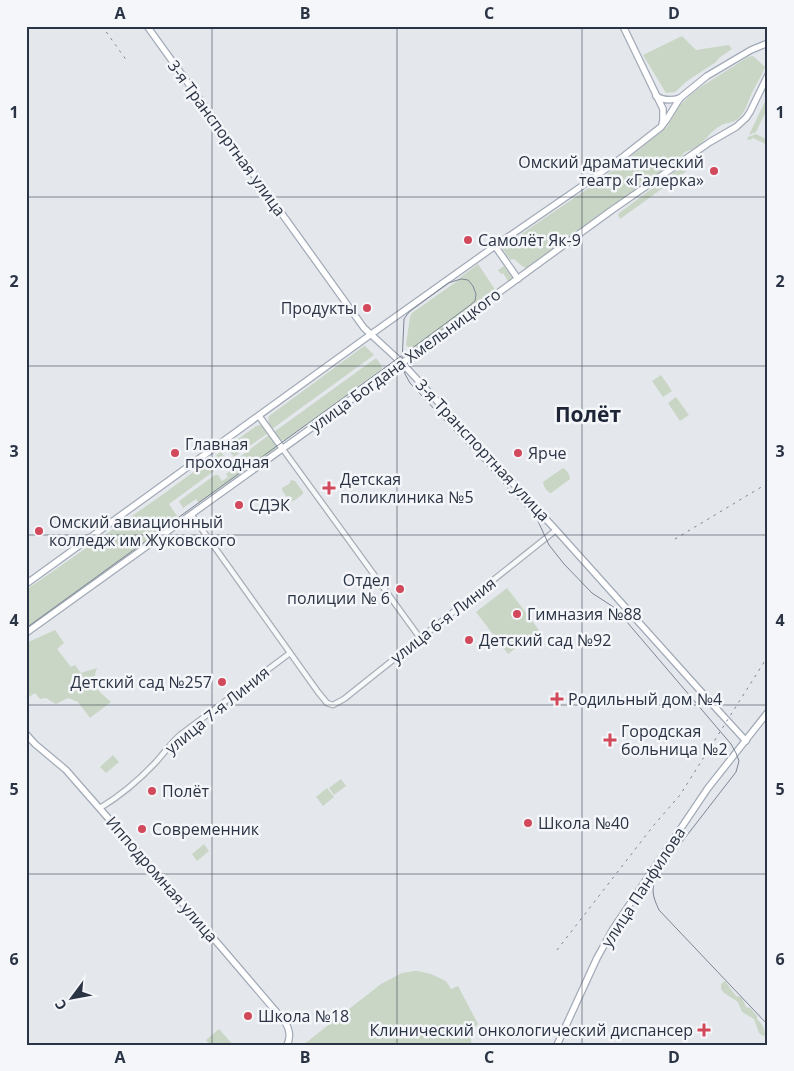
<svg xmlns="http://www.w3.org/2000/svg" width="794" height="1071" viewBox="0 0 794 1071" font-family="'Open Sans',sans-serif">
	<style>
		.green { fill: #c9d6c5 }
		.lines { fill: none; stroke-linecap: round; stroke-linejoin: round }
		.minor-casing { stroke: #a9aeb7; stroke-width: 7 }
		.major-casing { stroke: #a3abb8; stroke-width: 8 }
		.minor { stroke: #f7f8fa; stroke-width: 4.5 }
		.major { stroke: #fff; stroke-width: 5.5 }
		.tram { stroke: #7d8696; stroke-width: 1 }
		.rail { stroke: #7d8696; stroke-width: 1; stroke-dasharray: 2.5 5; stroke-linecap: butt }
		.grid { fill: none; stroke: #2b3445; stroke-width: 1; stroke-opacity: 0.55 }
		.poi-dot { fill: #d1495b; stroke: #f4f6f9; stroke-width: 2 }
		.labels { text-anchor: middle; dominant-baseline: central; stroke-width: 5; stroke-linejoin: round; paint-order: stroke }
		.street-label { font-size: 16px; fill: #2b3445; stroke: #f4f6f9 }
		.poi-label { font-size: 16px; fill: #2b3445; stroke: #f4f6f9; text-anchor: start }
		.district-label { font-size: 21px; font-weight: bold; fill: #1d2536; stroke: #f4f6f9 }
		.neatline { fill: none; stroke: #2b3445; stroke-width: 2 }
		.grid-label { font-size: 16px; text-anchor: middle; font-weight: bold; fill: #2b3445 }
	</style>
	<rect width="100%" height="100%" fill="#e4e7ec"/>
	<g class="green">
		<polygon points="682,36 696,50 729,45 732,49 719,58 716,62 687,81 675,92 666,93 643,55"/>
		<path d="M753,56L765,67C761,77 755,86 751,95C747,104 745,113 738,119C731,124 726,122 720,126C709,132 704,144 693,149C688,151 684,151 681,157L528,269L522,266L514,259L510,260L505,253V252L502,249L504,246L593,185L630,157L667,127L680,105L690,95L699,88L748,57Z"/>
		<polygon points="768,95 768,107 756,132 749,135"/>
		<polygon points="756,134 768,140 768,145 753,138 750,140 747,139 748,137"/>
		<polygon points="684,165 689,168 688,170 620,219 618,215 619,213"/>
		<polygon points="478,264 496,291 412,351 406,345 410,317 412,313 456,282 462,276"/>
		<polygon points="504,266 514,280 509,283 503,273 501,274 498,270"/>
		<polygon points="364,346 366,347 374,355 272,429 268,423 269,416"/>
		<polygon points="376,358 381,365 382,369 284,441 279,439 274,432"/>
		<polygon points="661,375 672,391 663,397 652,381"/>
		<polygon points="676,397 689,415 680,421 668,403"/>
		<polygon points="260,425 264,428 268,433 234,457 227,448 221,452 224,456 216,461 214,458 208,461 214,471 169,504 179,519 26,630 26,590 162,495 256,426"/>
		<polygon points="269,435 278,448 199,503 196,499 183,508 179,501 215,475 218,475 222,481 228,477 226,474 233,469 235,471 241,468 236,460"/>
		<path d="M563,468C567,470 570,475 570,479L551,493C547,492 543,486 543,482Z"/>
		<polygon points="291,480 295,481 303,492 303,494 295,500 291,502 289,501 282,490 282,488 289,484"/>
		<polygon points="507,588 539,630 508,654 476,612"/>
		<path d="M55,630L64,643L57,649L71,667L75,665L81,673L97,668C90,686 98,690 111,702L90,718L78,702L68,698L56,704L46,698L40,699L35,693L26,699V643Z"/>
		<polygon points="113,755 119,762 106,773 100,767"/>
		<polygon points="341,779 346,786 334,795 329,788"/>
		<polygon points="327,788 334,797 323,806 316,797"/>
		<polygon points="204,844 209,851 197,861 192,854"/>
		<polygon points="414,971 418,971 431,974 446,981 451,989 458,986 478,1024 471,1032 471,1045 303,1045 381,984 402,973"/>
		<path d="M725,981L736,996L741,997L744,1002L746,1007L750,1008L757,1016V1020C762,1022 765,1030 765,1035L763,1036L759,1033L754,1019L742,1012L738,1002L724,993L721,989V984Z"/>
		<polygon points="219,1029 233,1045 210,1045 206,1040"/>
	</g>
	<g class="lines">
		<g class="minor-casing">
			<g id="minor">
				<polyline points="282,448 420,638"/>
				<polyline points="191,514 318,692 327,703 333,705 344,699 556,530"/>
				<path d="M100,808C120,796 140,779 156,762C164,753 171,743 180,735L290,653"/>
			</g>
		</g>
		<g class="major-casing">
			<g id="major">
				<polyline points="147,26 364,328 402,363 556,530 714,706 746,741"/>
				<polyline points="623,26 663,109 663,120 662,125"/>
				<path d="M656,96C664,101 671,101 680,98"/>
				<polyline points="495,246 518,279"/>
				<polyline points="259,416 282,448"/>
				<polyline points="26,584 370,335 495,246 582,186 624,156 661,127 667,119 680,98 707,76 751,50 768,43"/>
				<polyline points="26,633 406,360 612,210 710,142 736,127 746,118 750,112 768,75"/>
				<path d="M26,734L35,744L66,770L221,947L285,1022C290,1030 291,1037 287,1045"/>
				<polyline points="557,1045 597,958 613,929 708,788 768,712"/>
			</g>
		</g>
		<use href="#minor" class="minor"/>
		<use href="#major" class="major"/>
		<path class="tram" d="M26,628L390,364C395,360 401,356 407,352L469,306L475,301L476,294L473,286L468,280L461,279L448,283L409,312L404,319L402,363L405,374L410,383L530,512L537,519L549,545L564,564L592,593L615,608L731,744L736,753L739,761L736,772L657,874C651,889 652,895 659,910L768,1025"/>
		<g class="rail">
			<polyline points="102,26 127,61"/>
			<polyline points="675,539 768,483"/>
			<polyline points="557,950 654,825 680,795 768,656"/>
		</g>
	</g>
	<path class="grid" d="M212,26V1045M397,26V1045M582,26V1045M26,197H768M26,366H768M26,535H768M26,705H768M26,874H768"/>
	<g class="poi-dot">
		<circle cx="714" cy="171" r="5"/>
		<circle cx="468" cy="240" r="5"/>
		<circle cx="367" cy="308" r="5"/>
		<circle cx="175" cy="453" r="5"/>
		<circle cx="518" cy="453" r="5"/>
		<path d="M326.5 480.5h5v5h5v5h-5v5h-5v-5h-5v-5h5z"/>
		<circle cx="239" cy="505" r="5"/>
		<circle cx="39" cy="531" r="5"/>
		<circle cx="400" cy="589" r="5"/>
		<circle cx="517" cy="614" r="5"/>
		<circle cx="469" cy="640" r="5"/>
		<circle cx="222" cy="682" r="5"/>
		<path d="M554.5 691.5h5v5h5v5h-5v5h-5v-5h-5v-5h5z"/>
		<path d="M607.5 732.5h5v5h5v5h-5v5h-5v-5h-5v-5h5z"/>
		<circle cx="152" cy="791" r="5"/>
		<circle cx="528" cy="823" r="5"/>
		<circle cx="142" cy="829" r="5"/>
		<circle cx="248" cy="1016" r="5"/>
		<path d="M701.5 1022.5h5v5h5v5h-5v5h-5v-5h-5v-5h5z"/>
	</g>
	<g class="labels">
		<g class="street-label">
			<text transform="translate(227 138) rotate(54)">3-я Транспортная улица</text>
			<text transform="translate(405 360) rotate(-36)">улица Богдана Хмельницкого</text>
			<text transform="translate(483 450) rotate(47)">3-я Транспортная улица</text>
			<text transform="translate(443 620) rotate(-38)">улица 6-я Линия</text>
			<text transform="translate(217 710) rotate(-39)">улица 7-я Линия</text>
			<text transform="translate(162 879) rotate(49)">Ипподромная улица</text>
			<text transform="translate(643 887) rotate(-57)">улица Панфилова</text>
		</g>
		<g class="poi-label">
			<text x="704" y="162" text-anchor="end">Омский драматический<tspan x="704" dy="18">театр «Галерка»</tspan></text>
			<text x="478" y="240">Самолёт Як-9</text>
			<text x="357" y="308" text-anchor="end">Продукты</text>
			<text x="185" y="444">Главная<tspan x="185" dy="18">проходная</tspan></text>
			<text x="528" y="453">Ярче</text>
			<text x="340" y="479">Детская<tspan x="340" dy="18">поликлиника №5</tspan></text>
			<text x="249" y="505">СДЭК</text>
			<text x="49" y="522">Омский авиационный<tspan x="49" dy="18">колледж им Жуковского</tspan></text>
			<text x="390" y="580" text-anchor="end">Отдел<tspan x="390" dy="18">полиции № 6</tspan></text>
			<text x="527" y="614">Гимназия №88</text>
			<text x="479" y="640">Детский сад №92</text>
			<text x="212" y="682" text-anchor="end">Детский сад №257</text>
			<text x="568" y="699">Родильный дом №4</text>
			<text x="621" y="731">Городская<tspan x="621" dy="18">больница №2</tspan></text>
			<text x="162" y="791">Полёт</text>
			<text x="538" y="823">Школа №40</text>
			<text x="152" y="829">Современник</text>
			<text x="258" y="1016">Школа №18</text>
			<text x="693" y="1030" text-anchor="end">Клинический онкологический диспансер</text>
		</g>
		<g class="district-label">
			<text x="588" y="414">Полёт</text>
		</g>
	</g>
	<rect width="794" height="1071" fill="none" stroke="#f4f6f9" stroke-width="55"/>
	<g transform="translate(72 998) rotate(238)" stroke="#f4f6f9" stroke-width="4" paint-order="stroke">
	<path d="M0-4L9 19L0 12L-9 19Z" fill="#2b3445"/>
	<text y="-8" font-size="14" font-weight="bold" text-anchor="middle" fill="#2b3445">С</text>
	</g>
	<rect x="28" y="28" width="738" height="1016" class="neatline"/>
	<g class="grid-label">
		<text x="120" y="19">A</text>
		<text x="305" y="19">B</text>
		<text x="489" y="19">C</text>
		<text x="674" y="19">D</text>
		<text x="14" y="118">1</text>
		<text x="780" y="118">1</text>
		<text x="14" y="287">2</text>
		<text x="780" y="287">2</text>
		<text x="14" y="457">3</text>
		<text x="780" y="457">3</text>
		<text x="14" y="626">4</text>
		<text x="780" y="626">4</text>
		<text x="14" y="795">5</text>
		<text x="780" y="795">5</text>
		<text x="14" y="965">6</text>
		<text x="780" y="965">6</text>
		<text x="120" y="1063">A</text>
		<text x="305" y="1063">B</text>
		<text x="489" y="1063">C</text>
		<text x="674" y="1063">D</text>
	</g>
</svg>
